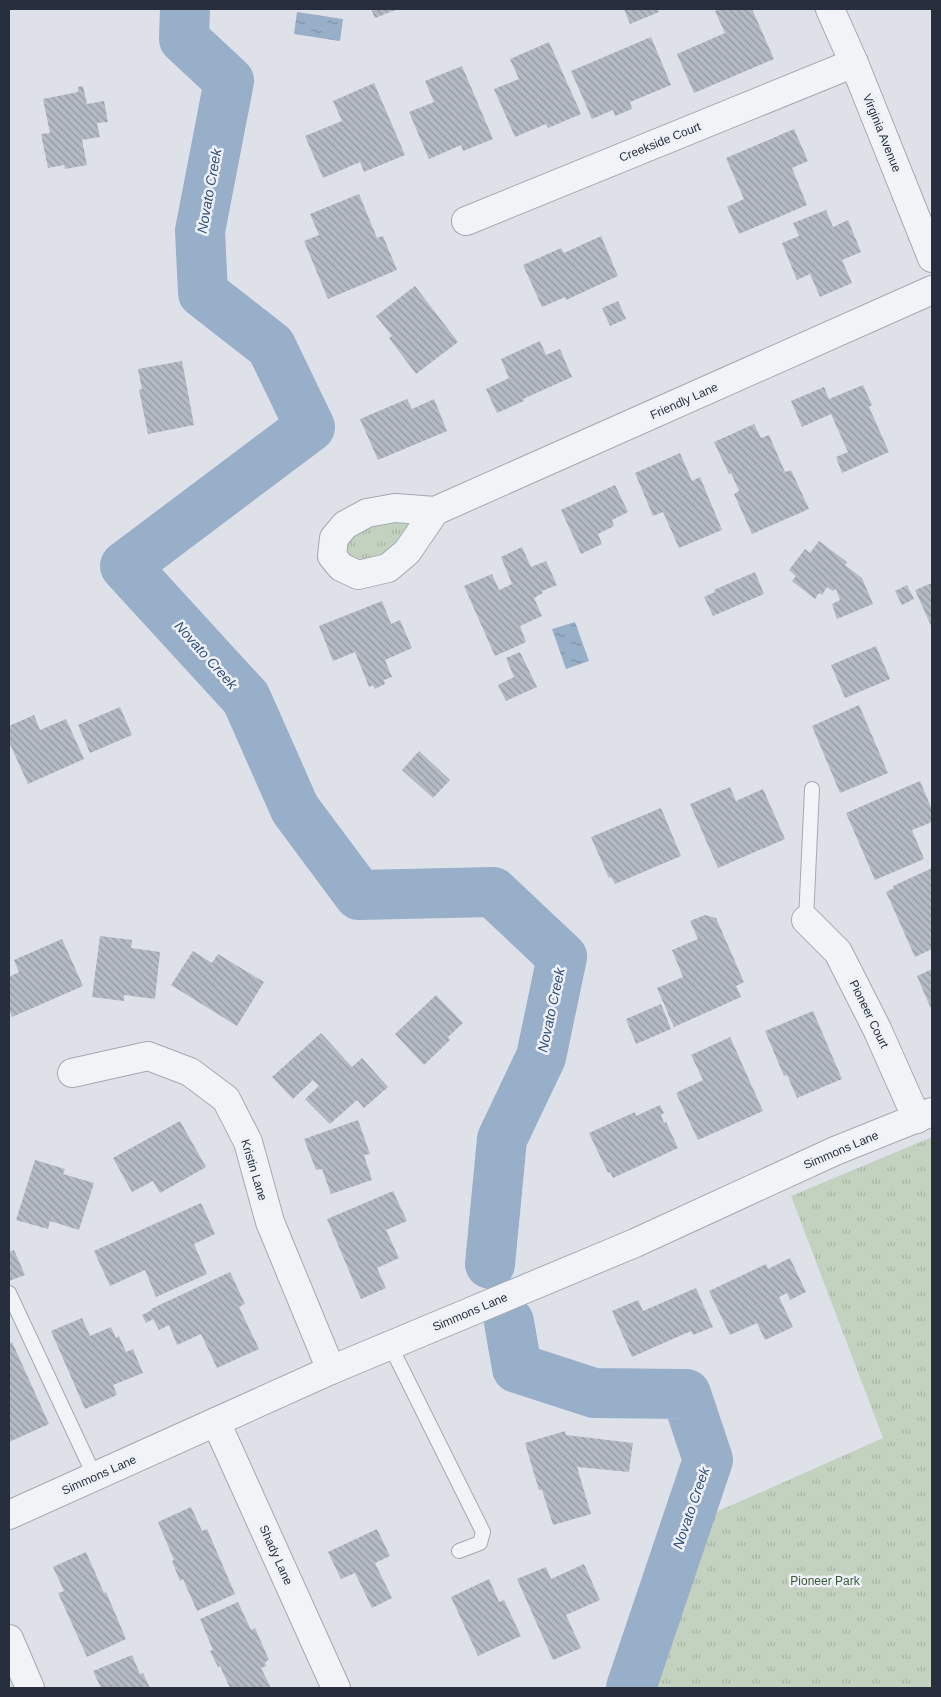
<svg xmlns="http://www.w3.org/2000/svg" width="941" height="1697" viewBox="0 0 941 1697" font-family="Helvetica,sans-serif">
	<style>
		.grass { fill: url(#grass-tufts) }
		.water { fill: url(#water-ripples) }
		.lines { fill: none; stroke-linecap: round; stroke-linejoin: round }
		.river { stroke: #98afc9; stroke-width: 50 }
		.building { fill: url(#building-back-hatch) }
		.service-casing { stroke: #a3a9b2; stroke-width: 16 }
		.minor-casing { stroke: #a3a9b2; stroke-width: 30 }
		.tertiary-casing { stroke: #a3a9b2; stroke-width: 30 }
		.service { stroke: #f1f3f6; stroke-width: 14 }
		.minor { stroke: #f1f3f6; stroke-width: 28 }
		.tertiary { stroke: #f1f3f6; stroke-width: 28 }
		.labels { text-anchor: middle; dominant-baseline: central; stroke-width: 5; stroke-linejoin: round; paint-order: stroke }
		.street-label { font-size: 12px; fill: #272f3f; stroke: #edf1f6 }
		.park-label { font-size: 12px; fill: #3b5b34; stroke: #edf1f6 }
		.water-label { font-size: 14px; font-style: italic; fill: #304d74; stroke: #edf1f6 }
	</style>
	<defs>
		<pattern id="grass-tufts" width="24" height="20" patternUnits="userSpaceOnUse" patternTransform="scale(1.25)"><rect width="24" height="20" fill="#c3d2bf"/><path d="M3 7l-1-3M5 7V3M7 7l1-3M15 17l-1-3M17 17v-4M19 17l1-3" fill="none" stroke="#a8b5a5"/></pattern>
		<pattern id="water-ripples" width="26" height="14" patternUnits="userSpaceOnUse" patternTransform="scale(1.25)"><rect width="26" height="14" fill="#98afc9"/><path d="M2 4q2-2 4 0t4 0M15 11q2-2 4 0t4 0" fill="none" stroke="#7c8fa5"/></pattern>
		<pattern id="building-back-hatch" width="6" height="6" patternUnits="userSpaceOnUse" patternTransform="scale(1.25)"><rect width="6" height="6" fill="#b5bbc5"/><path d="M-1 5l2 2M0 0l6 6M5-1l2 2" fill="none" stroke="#9398a1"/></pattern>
	</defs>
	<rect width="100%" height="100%" fill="#dee2e8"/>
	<g class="grass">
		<polygon points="419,520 390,551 367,564 350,560 343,549 356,525"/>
		<polygon points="932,1137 932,1688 652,1688 656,1676 642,1602 678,1529 883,1438 791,1196"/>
	</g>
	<g class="water">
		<polygon points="297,12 343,19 340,41 294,34"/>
		<polygon points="575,622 589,661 566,669 552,629"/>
	</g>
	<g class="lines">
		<g class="river">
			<polyline points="185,9 184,39 229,81 200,231 203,293 271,346 310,427 125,566 246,698 295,809 359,895 493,892 562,957 541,1057 502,1139 490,1264"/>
			<polyline points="509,1322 517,1368 594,1393 686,1394 708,1460 631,1688"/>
		</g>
	</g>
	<g class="building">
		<polygon points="371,9 398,9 375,18"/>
		<polygon points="624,9 657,9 659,12 630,24"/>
		<polygon points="720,9 752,9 774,59 694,93 677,54 725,33 715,11"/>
		<polygon points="651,37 671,85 630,102 632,109 615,116 613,110 592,119 571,71"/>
		<polygon points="549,42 581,114 548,128 546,124 515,137 494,89 519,79 510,59"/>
		<polygon points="462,66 493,139 463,151 461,145 429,159 409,112 434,102 425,81"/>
		<polygon points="374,83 405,155 364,172 360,162 323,178 305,136 342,121 333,101"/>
		<polygon points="83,86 87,104 104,101 108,122 97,123 100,137 82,140 87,165 65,169 64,165 48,168 41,134 50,133 43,99 78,92 78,87"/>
		<polygon points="794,129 808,161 792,168 807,205 739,234 727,207 744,199 726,158"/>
		<polygon points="359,194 377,238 383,236 397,270 328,299 304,241 319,235 310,214"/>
		<polygon points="826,210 833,227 848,220 861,252 842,260 852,283 820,297 810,274 797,280 782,243 799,236 793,223"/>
		<polygon points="601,236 618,276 566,300 565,297 542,307 523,265 561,248 564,253"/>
		<polygon points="415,286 458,342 416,374 389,338 392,336 376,316"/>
		<polygon points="618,301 626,319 610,326 602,308"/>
		<polygon points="540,341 546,355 560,349 572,377 523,399 524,401 497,413 486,389 509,378 501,359"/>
		<polygon points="182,361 194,425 148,434 139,390 142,389 138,369"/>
		<polygon points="863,385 872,405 869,407 889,452 842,473 836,457 848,452 831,414 802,427 791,401 824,387 829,399"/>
		<polygon points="407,399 412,409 434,399 447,431 378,460 360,419"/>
		<polygon points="754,424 761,438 769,435 785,472 791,470 809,509 752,534 734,494 739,491 731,473 729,474 714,442"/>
		<polygon points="680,453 692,481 700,477 722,530 679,548 663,512 653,516 635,473"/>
		<polygon points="615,485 628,512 612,520 614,526 598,534 602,544 581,554 561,510"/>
		<polygon points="819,541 847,562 845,565 862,578 873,604 837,619 832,604 840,600 836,589 833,591 827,587 822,595 819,593 815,599 792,581 796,576 789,570 805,549 810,553"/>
		<polygon points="522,547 531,567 546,561 557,585 542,591 543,593 534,598 542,616 520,626 526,642 495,656 464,586 492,574 499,590 512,584 501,557"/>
		<polygon points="755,572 764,594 713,616 704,597 715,592 714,590"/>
		<polygon points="932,583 932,628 915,590"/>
		<polygon points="907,585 914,599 902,605 895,591"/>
		<polygon points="382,601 391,624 400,620 412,648 385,660 392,677 384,680 385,684 375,689 373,685 369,687 355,652 333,661 319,626"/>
		<polygon points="876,646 890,679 845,698 831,665"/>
		<polygon points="520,652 537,687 506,701 498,685 514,677 506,658"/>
		<polygon points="859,705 888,773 840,793 812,726"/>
		<polygon points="120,707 132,735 90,753 78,725"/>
		<polygon points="34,715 40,730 66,719 84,759 28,784 9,742 9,726"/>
		<polygon points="419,751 450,780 433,798 402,770"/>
		<polygon points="920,781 932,810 932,822 912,830 924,859 875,880 846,813"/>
		<polygon points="730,787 736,801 763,789 785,839 718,868 690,804"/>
		<polygon points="661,808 681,856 615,884 611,877 609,878 591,837"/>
		<polygon points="932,868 932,949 915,957 886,892 894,888 893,886"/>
		<polygon points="705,915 716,918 744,982 736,986 741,997 674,1027 657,988 683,977 672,950 698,939 690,921"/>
		<polygon points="100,936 132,940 131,948 160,952 155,999 124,995 124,1001 92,997"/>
		<polygon points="62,939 83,986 12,1017 9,1009 9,977 19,972 14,960"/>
		<polygon points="193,951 212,963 218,954 264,982 237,1026 171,985"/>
		<polygon points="932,969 932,1011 917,976"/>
		<polygon points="436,995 463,1023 448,1037 450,1040 424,1065 395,1034"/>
		<polygon points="661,1004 671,1029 636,1044 626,1019"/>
		<polygon points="813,1011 842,1079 797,1098 787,1075 784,1076 765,1031"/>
		<polygon points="321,1033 352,1067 362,1058 388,1087 364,1108 357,1100 330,1124 305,1099 319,1086 313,1080 293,1099 272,1077"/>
		<polygon points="730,1037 763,1111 698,1140 676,1093 703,1080 691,1055"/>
		<polygon points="660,1105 664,1113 661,1115 664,1123 666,1122 678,1148 613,1178 610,1172 608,1173 589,1133 635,1112 636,1116"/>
		<polygon points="358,1120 370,1154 364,1155 372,1180 331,1194 322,1169 316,1170 304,1139"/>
		<polygon points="180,1121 206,1167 160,1193 153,1181 132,1192 113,1158"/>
		<polygon points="35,1160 65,1169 63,1174 94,1183 79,1230 50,1221 48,1229 16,1220"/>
		<polygon points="393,1191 407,1221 386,1230 399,1258 377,1268 386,1288 361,1299 327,1219"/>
		<polygon points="201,1203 215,1234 194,1244 207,1274 156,1297 145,1270 110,1286 94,1251"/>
		<polygon points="14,1250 25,1275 9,1281 9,1252"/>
		<polygon points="790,1258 806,1292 790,1300 787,1293 779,1297 793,1327 765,1340 757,1323 730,1335 709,1291 766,1264 768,1269"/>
		<polygon points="230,1272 245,1304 239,1307 259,1349 217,1368 201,1334 177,1345 169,1325 159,1330 153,1319 146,1323 142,1315 152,1310 151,1309"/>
		<polygon points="696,1288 713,1327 693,1335 691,1331 632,1357 612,1311 638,1300 643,1311"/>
		<polygon points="82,1318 90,1336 111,1327 116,1338 119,1336 126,1352 133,1349 143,1373 113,1385 117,1395 85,1409 51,1331"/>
		<polygon points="12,1342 49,1424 9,1442 9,1344"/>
		<polygon points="565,1431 566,1435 633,1443 629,1472 577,1467 591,1514 553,1525 542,1490 539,1490 525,1443"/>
		<polygon points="191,1507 202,1531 207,1529 235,1594 197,1611 183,1579 180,1581 172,1561 174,1560 158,1522"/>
		<polygon points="377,1529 390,1556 375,1563 392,1598 372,1608 355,1573 341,1579 328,1552"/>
		<polygon points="86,1552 104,1593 106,1592 126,1639 87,1657 58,1593 64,1591 53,1567"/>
		<polygon points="584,1564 600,1600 566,1615 581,1648 553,1660 517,1579 546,1567 551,1579"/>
		<polygon points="489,1579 499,1602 504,1600 521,1636 478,1656 451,1597"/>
		<polygon points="238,1602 251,1630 255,1628 269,1660 265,1662 266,1666 261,1668 271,1688 230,1688 220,1666 218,1667 210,1651 213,1650 200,1619"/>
		<polygon points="132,1655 140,1674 143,1673 150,1688 101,1688 93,1671"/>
	</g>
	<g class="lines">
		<g class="service-casing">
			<g id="service">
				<polyline points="806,920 812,789"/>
				<polyline points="9,1293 95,1477"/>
				<polyline points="390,1345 483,1532 480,1543 459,1551"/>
			</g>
		</g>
		<g class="minor-casing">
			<g id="minor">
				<polyline points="830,9 854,63 932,258"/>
				<polyline points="466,221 854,63"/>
				<polyline points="435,511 407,552 388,568 358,575 341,567 332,556 334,538 345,525 367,513 395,508 435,511 932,290"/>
				<polyline points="806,920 838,952 877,1029 917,1119"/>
				<polyline points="72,1073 148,1056 190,1072 226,1099 248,1142 270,1222 331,1370"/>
				<polyline points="216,1422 336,1688"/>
				<polyline points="9,1639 30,1688"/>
			</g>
		</g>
		<g class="tertiary-casing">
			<polyline id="tertiary" points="9,1515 331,1370 635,1243 835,1151 932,1112"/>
		</g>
		<use href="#service" class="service"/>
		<use href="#minor" class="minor"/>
		<use href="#tertiary" class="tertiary"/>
	</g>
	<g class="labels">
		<g class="street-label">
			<text transform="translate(882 133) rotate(68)">Virginia Avenue</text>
			<text transform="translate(660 142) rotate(-22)">Creekside Court</text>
			<text transform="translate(684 401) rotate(-24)">Friendly Lane</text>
			<text transform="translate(869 1014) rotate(64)">Pioneer Court</text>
			<text transform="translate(841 1150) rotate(-23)">Simmons Lane</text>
			<text transform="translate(254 1170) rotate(73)">Kristin Lane</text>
			<text transform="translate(470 1312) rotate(-23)">Simmons Lane</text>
			<text transform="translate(99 1475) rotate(-24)">Simmons Lane</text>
			<text transform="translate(276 1555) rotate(66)">Shady Lane</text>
		</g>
		<g class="park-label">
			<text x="825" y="1581">Pioneer Park</text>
		</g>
		<g class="water-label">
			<text transform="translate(209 191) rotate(-80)">Novato Creek</text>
			<text transform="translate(206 655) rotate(48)">Novato Creek</text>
			<text transform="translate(551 1010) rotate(-78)">Novato Creek</text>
			<text transform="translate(691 1508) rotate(-71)">Novato Creek</text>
		</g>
	</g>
	<rect width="941" height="1697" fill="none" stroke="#272f3f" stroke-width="20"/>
</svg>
